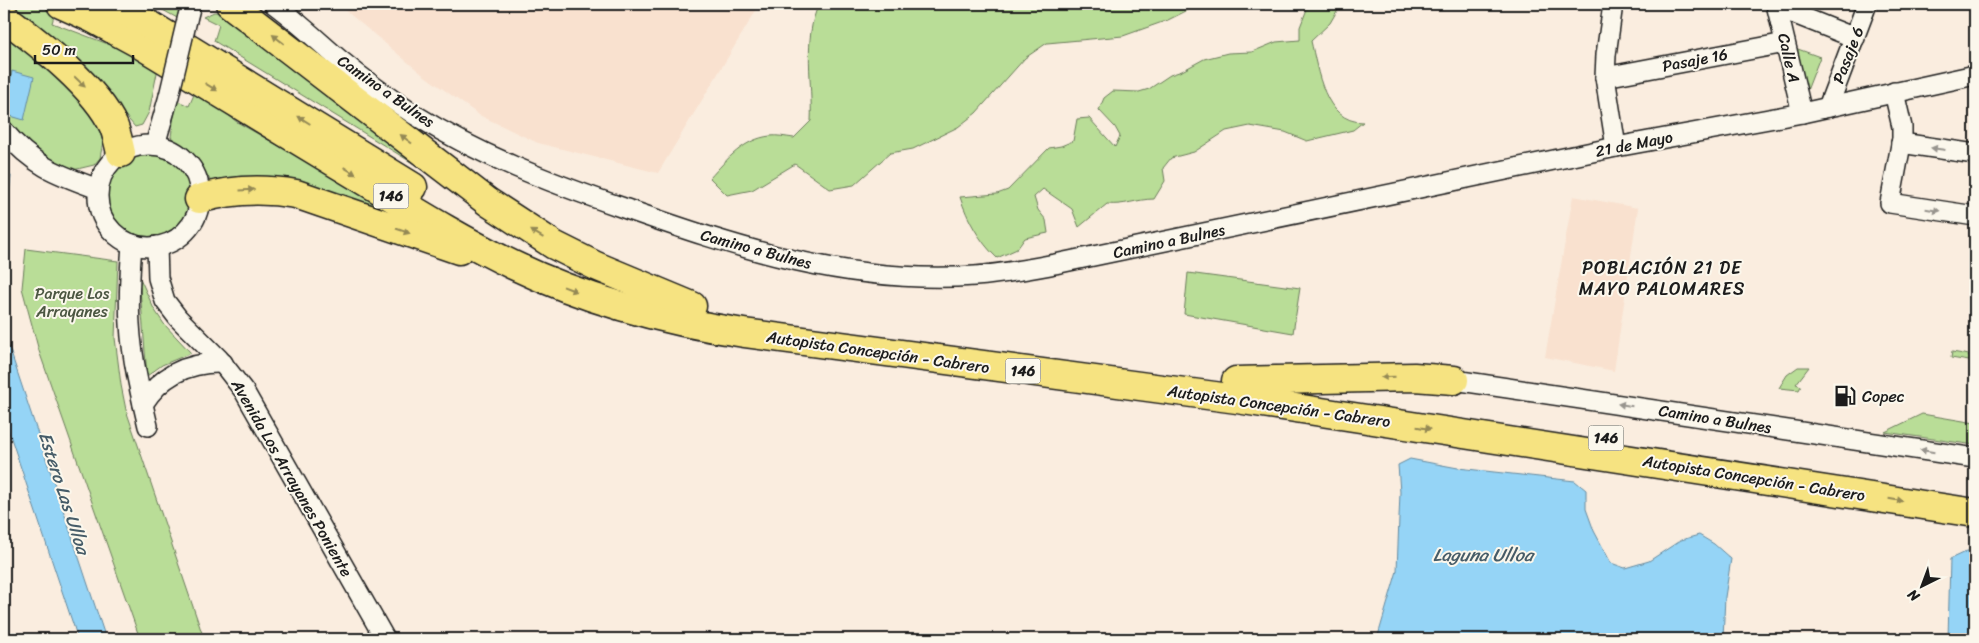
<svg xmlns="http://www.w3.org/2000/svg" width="1979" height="643" viewBox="0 0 1979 643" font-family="Sriracha,sans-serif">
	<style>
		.built { fill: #f9e1cf }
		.green { fill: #b9dd97; stroke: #6a7c5a }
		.water { fill: #95d4f6; stroke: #658a9f }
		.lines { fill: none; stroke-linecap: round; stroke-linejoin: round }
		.minor-casing { stroke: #1c1c1c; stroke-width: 22 }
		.highway-casing { stroke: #1c1c1c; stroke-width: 31 }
		.minor { stroke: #fbf7ec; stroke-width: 19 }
		.highway { stroke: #f6e381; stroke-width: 28 }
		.minor-bridge-casing { stroke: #1c1c1c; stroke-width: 22; stroke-linecap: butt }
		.minor-bridge { stroke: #fbf7ec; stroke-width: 19 }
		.oneway { fill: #948954 }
		.oneway2 { fill: #97948e }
		.labels { text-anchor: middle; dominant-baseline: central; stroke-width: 4; stroke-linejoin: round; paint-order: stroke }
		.shield { fill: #fbf7ec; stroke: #5f5e5a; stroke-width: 1 }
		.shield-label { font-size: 15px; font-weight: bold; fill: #1c1c1c }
		.street-label { font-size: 16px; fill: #1c1c1c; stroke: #fbf7ec }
		.park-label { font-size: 16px; fill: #4b5641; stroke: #fbf7ec }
		.poi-label { font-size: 16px; fill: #1c1c1c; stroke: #fbf7ec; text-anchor: start }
		.neighbourhood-label { font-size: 18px; letter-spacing: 1px; fill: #1c1c1c; stroke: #fbf7ec }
		.water-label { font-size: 18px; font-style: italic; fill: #465c68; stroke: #fbf7ec }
	</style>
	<rect width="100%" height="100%" fill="#faeddf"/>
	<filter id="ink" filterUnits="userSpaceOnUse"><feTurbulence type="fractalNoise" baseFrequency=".02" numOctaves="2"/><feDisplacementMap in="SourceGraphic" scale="10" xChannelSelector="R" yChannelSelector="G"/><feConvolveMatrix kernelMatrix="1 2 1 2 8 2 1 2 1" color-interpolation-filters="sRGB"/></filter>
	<g filter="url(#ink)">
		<g class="built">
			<polygon points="341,4 760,4 658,173 538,143 479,115 422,74 340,6"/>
			<polygon points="1573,196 1638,208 1614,371 1545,357"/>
		</g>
		<g class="green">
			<polygon points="6,4 40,4 56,9 52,23 140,56 158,68 149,112 142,125 135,127 112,100 90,71 52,38"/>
			<polygon points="152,4 180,4 179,19"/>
			<path d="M819,4H1200L1168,20L1123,36L1047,43L1025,58L976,113L958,127L913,149L890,153L854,185L830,189L795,164L752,190L727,195L710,178C727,159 744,139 770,136C777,135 786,137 794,138L811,121C813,83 802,40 819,4Z"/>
			<path d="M1309,4H1341L1330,23L1311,41C1318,70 1324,122 1363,122L1353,130L1307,141L1285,132L1250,126L1226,131L1194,152L1171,158L1163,168L1165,181L1154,199C1137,199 1124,206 1107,204L1079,227L1072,209L1043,189L1034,197L1038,210L1046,220L1048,233L1025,238L1017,249L997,258C980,242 967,219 960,197L997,194L1008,190L1049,148L1061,146L1073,141L1077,119L1089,118L1115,147L1120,136L1115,127L1099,110L1104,98L1113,91L1139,92L1149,89L1170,75L1182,71L1204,59L1228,53L1252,52L1276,42L1300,40V27Z"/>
			<polygon points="214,12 229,13 481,205 214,41 219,25 203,17"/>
			<polygon points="4,30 94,111 103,142 100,158 94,165 69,171 30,150 4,122 4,114 24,119 12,71 4,109"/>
			<polygon points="1795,48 1820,57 1806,93"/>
			<polygon points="196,90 237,122 415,223 214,187 202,166 171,137 176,100 189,106"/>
			<circle cx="149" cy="195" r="44"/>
			<polygon points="26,249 118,261 115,338 121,385 126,410 204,639 140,639 39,351 22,288"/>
			<polygon points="1188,273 1300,288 1293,333 1184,314"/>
			<polygon points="139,276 154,309 164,324 191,353 162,365 147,376"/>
			<polygon points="1952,352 1975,356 1975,362 1951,358"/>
			<polygon points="1798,367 1809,367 1796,384 1801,386 1799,390 1779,388 1787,375"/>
			<polygon points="1922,414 1975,423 1975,445 1885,432"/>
		</g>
		<g class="water">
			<polygon points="12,71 34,77 24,120 4,114"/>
			<polygon points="4,173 11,176 4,237"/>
			<polygon points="4,334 12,356 106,639 78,639 4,417"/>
			<polygon points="1410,459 1458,468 1575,481 1586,490 1586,509 1594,531 1611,563 1625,568 1649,561 1681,540 1699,535 1714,544 1731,559 1725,597 1723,639 1377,639 1397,571 1400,492 1398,465"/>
			<polygon points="1967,551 1975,551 1975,639 1948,639 1950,559"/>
		</g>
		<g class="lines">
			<g class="minor-casing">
				<g id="minor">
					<path d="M274,4C297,21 318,41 339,59C363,79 389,98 415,115C479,155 551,183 621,207C737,248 850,285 975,276C1002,274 1028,269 1055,264L1616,147L1802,113L1975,75"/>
					<polyline points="1613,4 1606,55 1605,77 1616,147"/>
					<polyline points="1776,4 1802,113"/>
					<polyline points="1777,7 1855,38"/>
					<polyline points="187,20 191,4"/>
					<polyline points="1605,77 1785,43"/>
					<polyline points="1894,92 1902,127 1902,139 1890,203 1975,216"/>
					<polyline points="1828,107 1867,4"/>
					<path d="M4,131C33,166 57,174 98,189"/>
					<polyline points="1901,143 1975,154"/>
					<polyline points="155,145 169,96"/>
					<circle cx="149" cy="196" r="51"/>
					<path d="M132,244C130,271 128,297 130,324C132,359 140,392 148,426"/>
					<polyline points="157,246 158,278 165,301 178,318 219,359 244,391 385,639"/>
					<polyline points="1454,380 1975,458"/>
					<path d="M143,404C161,375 188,362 223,363"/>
				</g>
			</g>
			<g class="highway-casing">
				<g id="highway">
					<path d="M61,4L92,18L138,43C205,84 272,124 339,165C396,199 453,236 513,265C586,300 664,321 744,333L1237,399L1975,513"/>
					<polyline points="111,4 150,25 413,187"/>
					<polyline points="230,4 488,202 554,245 596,266 692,306"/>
					<path d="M4,17C39,43 96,87 114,127C117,135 119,144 121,153"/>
					<path d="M199,199C232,189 262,188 296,194L459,250"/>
					<polyline points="1236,381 1414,377 1454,380"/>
				</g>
			</g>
			<use href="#minor" class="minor"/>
			<use href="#highway" class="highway"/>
			<g class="minor-bridge-casing">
				<polyline id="minor-bridge" points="169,96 187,20"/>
			</g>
			<use href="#minor-bridge" class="minor-bridge"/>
		</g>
		<defs><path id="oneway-solid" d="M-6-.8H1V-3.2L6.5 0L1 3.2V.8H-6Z" transform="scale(1.25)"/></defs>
		<g class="oneway">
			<use href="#oneway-solid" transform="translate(278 39) rotate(-142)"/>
			<use href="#oneway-solid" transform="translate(80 82) rotate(44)"/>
			<use href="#oneway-solid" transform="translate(211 87) rotate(31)"/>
			<use href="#oneway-solid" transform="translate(304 120) rotate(-148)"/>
			<use href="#oneway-solid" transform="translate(406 139) rotate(-143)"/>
			<use href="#oneway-solid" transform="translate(350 171) rotate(31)"/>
			<use href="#oneway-solid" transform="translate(247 190) rotate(-3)"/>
			<use href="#oneway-solid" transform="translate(403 231) rotate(19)"/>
			<use href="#oneway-solid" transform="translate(537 234) rotate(-149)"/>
			<use href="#oneway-solid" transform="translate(570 289) rotate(21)"/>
			<use href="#oneway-solid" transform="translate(1388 377) rotate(179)"/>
			<use href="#oneway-solid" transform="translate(1424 428) rotate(9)"/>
			<use href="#oneway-solid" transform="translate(1896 500) rotate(9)"/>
		</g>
		<g class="oneway2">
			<use href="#oneway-solid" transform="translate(1938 149) rotate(-172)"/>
			<use href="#oneway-solid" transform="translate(1933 210) rotate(9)"/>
			<use href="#oneway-solid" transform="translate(1625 405) rotate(-171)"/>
			<use href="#oneway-solid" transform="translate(1927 451) rotate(-171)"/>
		</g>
	</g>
	<defs>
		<g id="fuel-bare" transform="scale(1.725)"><path d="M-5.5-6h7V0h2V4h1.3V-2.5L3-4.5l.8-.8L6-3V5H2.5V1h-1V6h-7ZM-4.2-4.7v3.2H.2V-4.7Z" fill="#1c1c1c" stroke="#fbf7ec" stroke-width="2.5" paint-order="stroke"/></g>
	</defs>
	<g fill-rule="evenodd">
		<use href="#fuel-bare" x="1845" y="396"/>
	</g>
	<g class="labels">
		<g class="shield">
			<rect x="373.5" y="183.5" width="35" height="25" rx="4"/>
			<rect x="1005.5" y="358.5" width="35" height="25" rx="4"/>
			<rect x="1588.5" y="425.5" width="35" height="25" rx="4"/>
		</g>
		<g class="shield-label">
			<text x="391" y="196">146</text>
			<text x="1023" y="371">146</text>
			<text x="1606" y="438">146</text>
		</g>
		<g class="street-label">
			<text transform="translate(1848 55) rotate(-69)">Pasaje 6</text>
			<text transform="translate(1789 58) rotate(77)">Calle A</text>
			<text transform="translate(1695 60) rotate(-11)">Pasaje 16</text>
			<text transform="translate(386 91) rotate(35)">Camino a Bulnes</text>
			<text transform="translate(1634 144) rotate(-11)">21 de Mayo</text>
			<text transform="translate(1169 241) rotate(-12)">Camino a Bulnes</text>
			<text transform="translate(756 249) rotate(15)">Camino a Bulnes</text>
			<text transform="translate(878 352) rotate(8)">Autopista Concepción - Cabrero</text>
			<text transform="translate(1279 406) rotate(8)">Autopista Concepción - Cabrero</text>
			<text transform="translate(1715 419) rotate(9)">Camino a Bulnes</text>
			<text transform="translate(292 478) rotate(60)">Avenida Los Arrayanes Poniente</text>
			<text transform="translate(1754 478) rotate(9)">Autopista Concepción - Cabrero</text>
		</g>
		<g class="park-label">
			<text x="72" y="293">Parque Los<tspan x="72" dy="18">Arrayanes</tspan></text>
		</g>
		<g class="poi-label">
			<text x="1862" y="396">Copec</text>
		</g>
		<g class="neighbourhood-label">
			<text x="1662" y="268">POBLACIÓN 21 DE<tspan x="1662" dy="21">MAYO PALOMARES</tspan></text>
		</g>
		<g class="water-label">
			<text transform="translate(64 493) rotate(72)">Estero Las Ulloa</text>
			<text x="1483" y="555">Laguna Ulloa</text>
		</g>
	</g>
	<rect width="1979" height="643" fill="none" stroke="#fbf7ec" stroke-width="20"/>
	<rect x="10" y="10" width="1959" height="623" fill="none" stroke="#1c1c1c" stroke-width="2" filter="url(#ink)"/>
	<g transform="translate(1922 586) rotate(222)" stroke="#fbf7ec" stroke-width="4" paint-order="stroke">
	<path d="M0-4L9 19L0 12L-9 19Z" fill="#1c1c1c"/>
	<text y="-8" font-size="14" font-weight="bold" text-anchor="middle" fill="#1c1c1c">N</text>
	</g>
	<path d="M35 55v8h98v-8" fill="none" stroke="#1c1c1c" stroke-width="2.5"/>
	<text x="42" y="55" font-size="15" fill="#1c1c1c" stroke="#fbf7ec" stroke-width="4" paint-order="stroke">50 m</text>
</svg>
